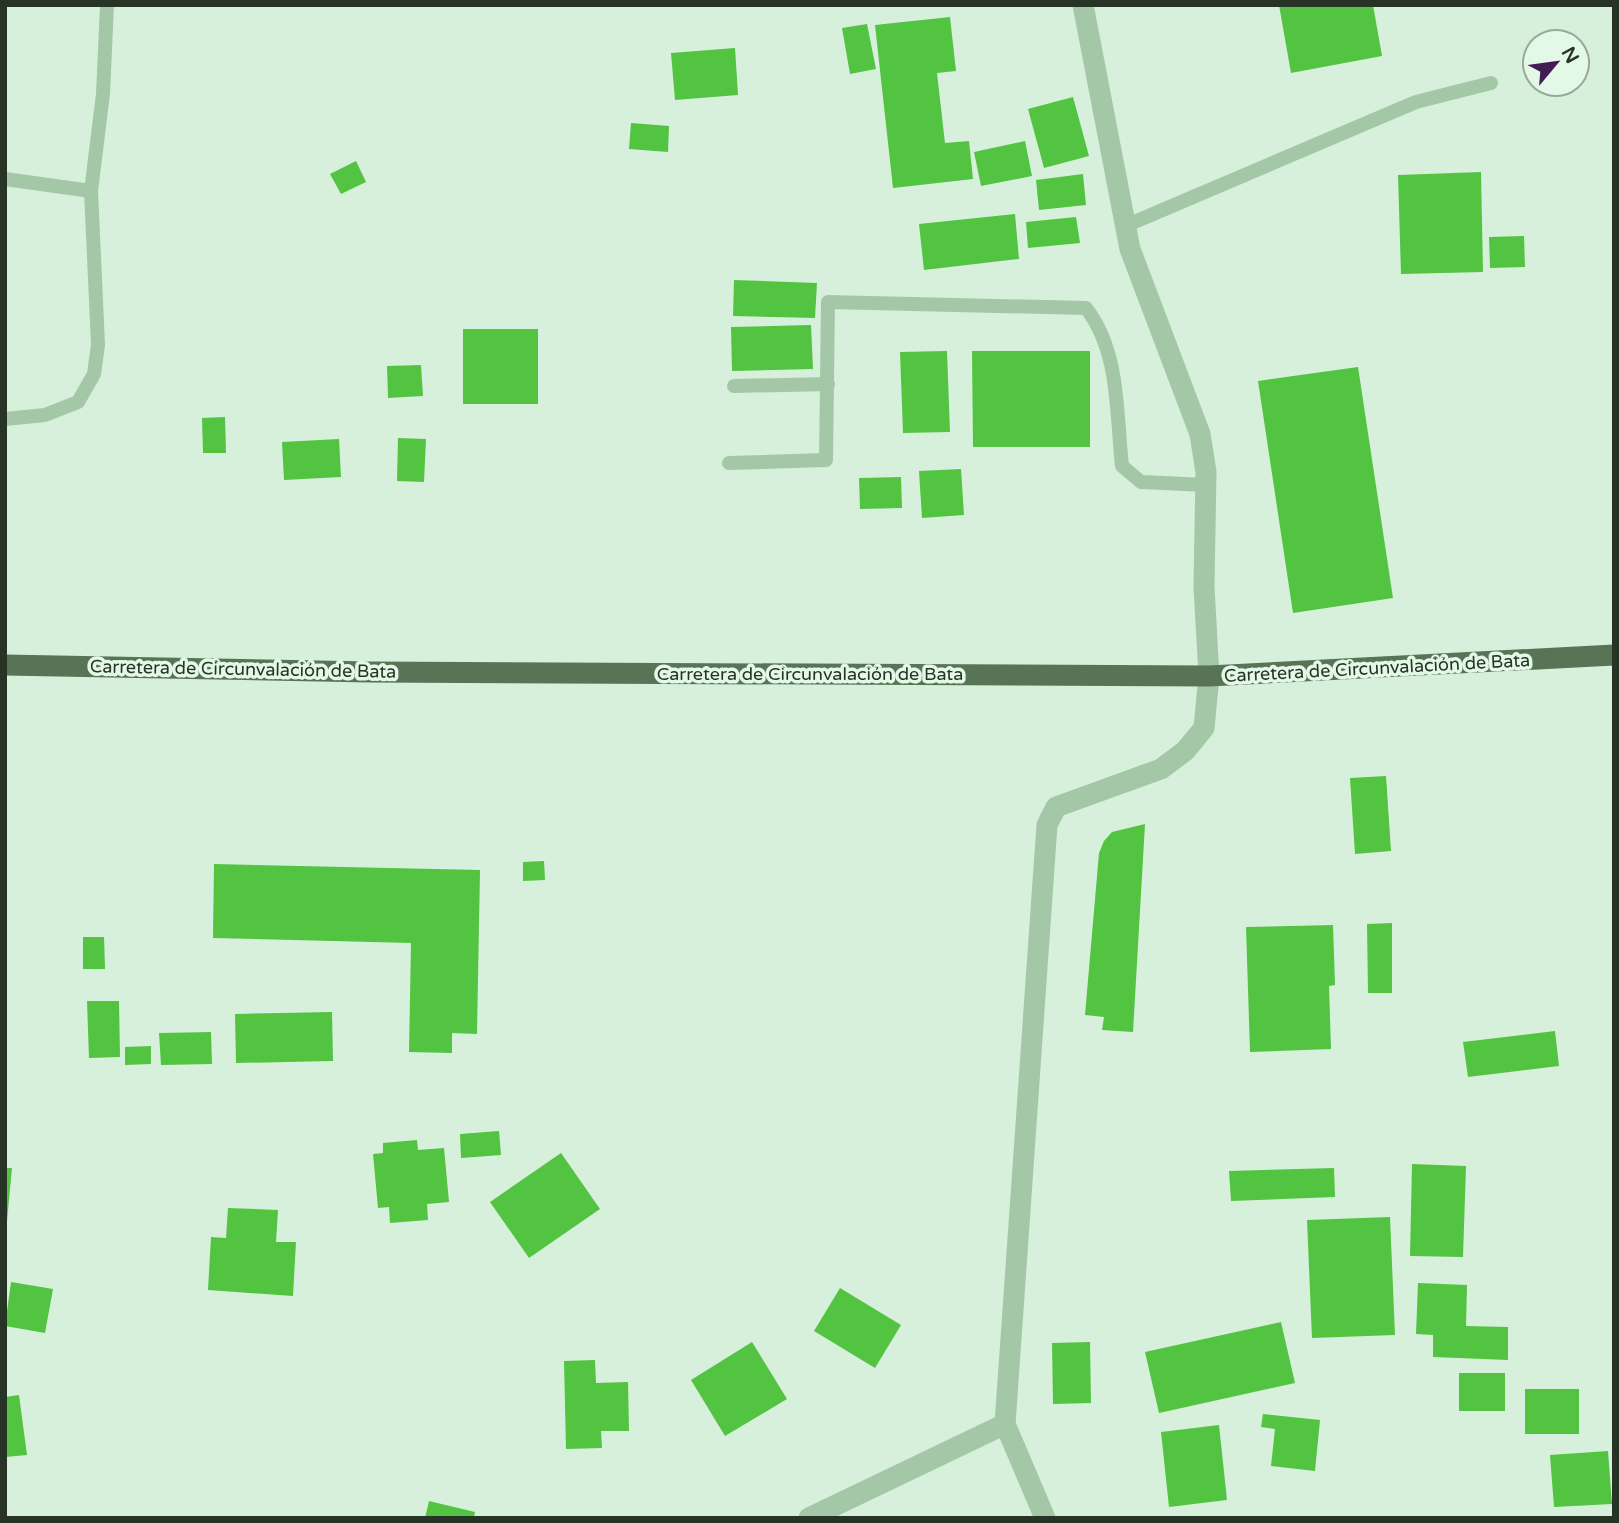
<svg xmlns="http://www.w3.org/2000/svg" width="1619" height="1523" viewBox="0 0 1619 1523" font-family="'Varela Round',sans-serif">
	<style>
		.building { fill: #53c342 }
		.lines { fill: none; stroke-linecap: round; stroke-linejoin: round }
		.lane { stroke: #a4c7a7; stroke-width: 14 }
		.street { stroke: #a4c7a7; stroke-width: 21 }
		.primary { stroke: #587457; stroke-width: 21 }
		.labels { text-anchor: middle; dominant-baseline: central; stroke-width: 7; stroke-linejoin: round; paint-order: stroke }
		.street-label { font-size: 18px; fill: #263325; stroke: #e3f8e7 }
	</style>
	<rect width="100%" height="100%" fill="#d7f0db"/>
	<g class="building">
		<polygon points="1279,5 1373,5 1382,56 1291,73"/>
		<polygon points="950,17 956,71 937,73 945,143 969,141 973,179 893,188 875,25"/>
		<polygon points="867,24 876,69 850,74 842,28"/>
		<polygon points="735,48 738,95 675,100 671,53"/>
		<polygon points="1073,97 1089,156 1044,168 1028,109"/>
		<polygon points="631,123 669,126 668,152 629,149"/>
		<polygon points="1025,141 1032,176 981,186 974,152"/>
		<polygon points="356,161 366,182 341,194 330,174"/>
		<polygon points="1481,172 1483,272 1401,274 1398,175"/>
		<polygon points="1083,174 1086,205 1039,210 1036,180"/>
		<polygon points="1015,214 1019,259 924,270 919,224"/>
		<polygon points="1076,217 1080,243 1028,248 1026,222"/>
		<polygon points="1524,236 1525,267 1490,268 1489,237"/>
		<polygon points="734,280 817,283 815,318 733,316"/>
		<polygon points="811,325 813,369 732,371 731,327"/>
		<rect x="463" y="329" width="75" height="75"/>
		<polygon points="947,351 950,432 903,433 900,352"/>
		<polygon points="972,351 1090,351 1090,447 973,447"/>
		<polygon points="421,365 423,396 388,398 387,366"/>
		<polygon points="1358,367 1393,598 1293,613 1258,381"/>
		<polygon points="225,417 226,453 203,453 202,418"/>
		<polygon points="398,438 426,439 424,482 397,481"/>
		<polygon points="339,439 341,477 284,480 282,442"/>
		<polygon points="961,469 964,515 922,518 919,471"/>
		<polygon points="901,477 902,508 860,509 859,478"/>
		<polygon points="1386,776 1391,851 1355,854 1350,778"/>
		<polygon points="1145,824 1133,1032 1102,1030 1104,1017 1085,1015 1099,853 1104,841 1112,832"/>
		<polygon points="544,861 545,880 523,881 523,862"/>
		<polygon points="214,864 480,870 477,1034 452,1033 452,1053 409,1052 411,943 213,938"/>
		<polygon points="1392,923 1392,993 1368,993 1367,924"/>
		<polygon points="1333,925 1335,985 1329,986 1331,1049 1250,1052 1246,927"/>
		<polygon points="83,937 104,937 105,969 83,969"/>
		<polygon points="87,1001 119,1001 120,1057 89,1058"/>
		<polygon points="332,1012 333,1061 236,1063 235,1014"/>
		<polygon points="1555,1031 1559,1066 1468,1077 1463,1042"/>
		<polygon points="211,1032 212,1064 161,1065 159,1033"/>
		<polygon points="151,1046 151,1064 125,1065 125,1047"/>
		<polygon points="499,1131 501,1155 461,1158 460,1134"/>
		<polygon points="417,1140 418,1150 444,1148 449,1202 427,1204 428,1220 390,1223 389,1207 378,1208 373,1154 383,1153 383,1143"/>
		<polygon points="561,1153 600,1209 529,1258 490,1202"/>
		<polygon points="1412,1164 1466,1166 1463,1257 1410,1256"/>
		<polygon points="5,1168 12,1168 7,1221 5,1220"/>
		<polygon points="1334,1168 1335,1197 1231,1201 1229,1171"/>
		<polygon points="228,1208 278,1210 276,1242 296,1242 293,1296 208,1290 211,1237 226,1238"/>
		<polygon points="1390,1217 1395,1335 1312,1338 1307,1220"/>
		<polygon points="11,1282 53,1289 45,1333 5,1326"/>
		<polygon points="1418,1283 1467,1285 1466,1326 1508,1327 1508,1360 1433,1357 1433,1335 1416,1334"/>
		<polygon points="840,1288 901,1325 875,1368 814,1331"/>
		<polygon points="1281,1322 1295,1383 1159,1413 1145,1352"/>
		<polygon points="752,1342 787,1399 725,1436 691,1380"/>
		<polygon points="1090,1342 1091,1403 1053,1404 1052,1343"/>
		<polygon points="595,1360 596,1383 628,1382 629,1431 601,1431 602,1448 566,1449 564,1361"/>
		<rect x="1459" y="1373" width="46" height="38"/>
		<rect x="1525" y="1389" width="54" height="45"/>
		<polygon points="19,1395 27,1455 5,1457 5,1397"/>
		<polygon points="1263,1414 1320,1420 1315,1471 1271,1466 1275,1429 1261,1427"/>
		<polygon points="1219,1425 1227,1500 1169,1507 1161,1432"/>
		<polygon points="1608,1451 1612,1504 1554,1507 1550,1455"/>
		<polygon points="429,1501 475,1512 474,1518 425,1518"/>
	</g>
	<g class="lines">
		<g class="lane">
			<polyline points="5,179 91,191"/>
			<polyline points="1125,226 1416,102 1491,83"/>
			<polyline points="734,386 828,384"/>
			<polyline points="5,419 45,415 78,402 94,374 98,345 91,191 103,94 107,5"/>
			<path d="M729,463L826,460L828,302L1086,308C1120,352 1116,412 1122,466L1141,482L1206,485"/>
		</g>
		<g class="street">
			<polyline points="1005,1424 1045,1518"/>
			<polyline points="809,1518 1005,1424 1047,825 1056,807 1161,769 1185,751 1204,728 1209,676 1204,587 1206,472 1200,434 1130,249 1083,5"/>
		</g>
		<polyline class="primary" points="5,665 370,672 1209,676 1614,655"/>
	</g>
	<g class="labels">
		<g class="street-label">
			<text transform="translate(1377 668) rotate(-3)">Carretera de Circunvalación de Bata</text>
			<text transform="translate(243 669) rotate(1)">Carretera de Circunvalación de Bata</text>
			<text x="810" y="674">Carretera de Circunvalación de Bata</text>
		</g>
	</g>
	<rect width="1619" height="1523" fill="none" stroke="#263325" stroke-width="14"/>
	<g transform="translate(1556 63) rotate(61)"><circle r="33" fill="#e3f8e7" stroke="#97a999" stroke-width="2"/>
	<path d="M0-5L12 26L0 18L-12 26Z" fill="#421c53"/>
	<text y="-10" font-size="19" font-weight="bold" text-anchor="middle" fill="#263325">N</text>
	</g>
</svg>
